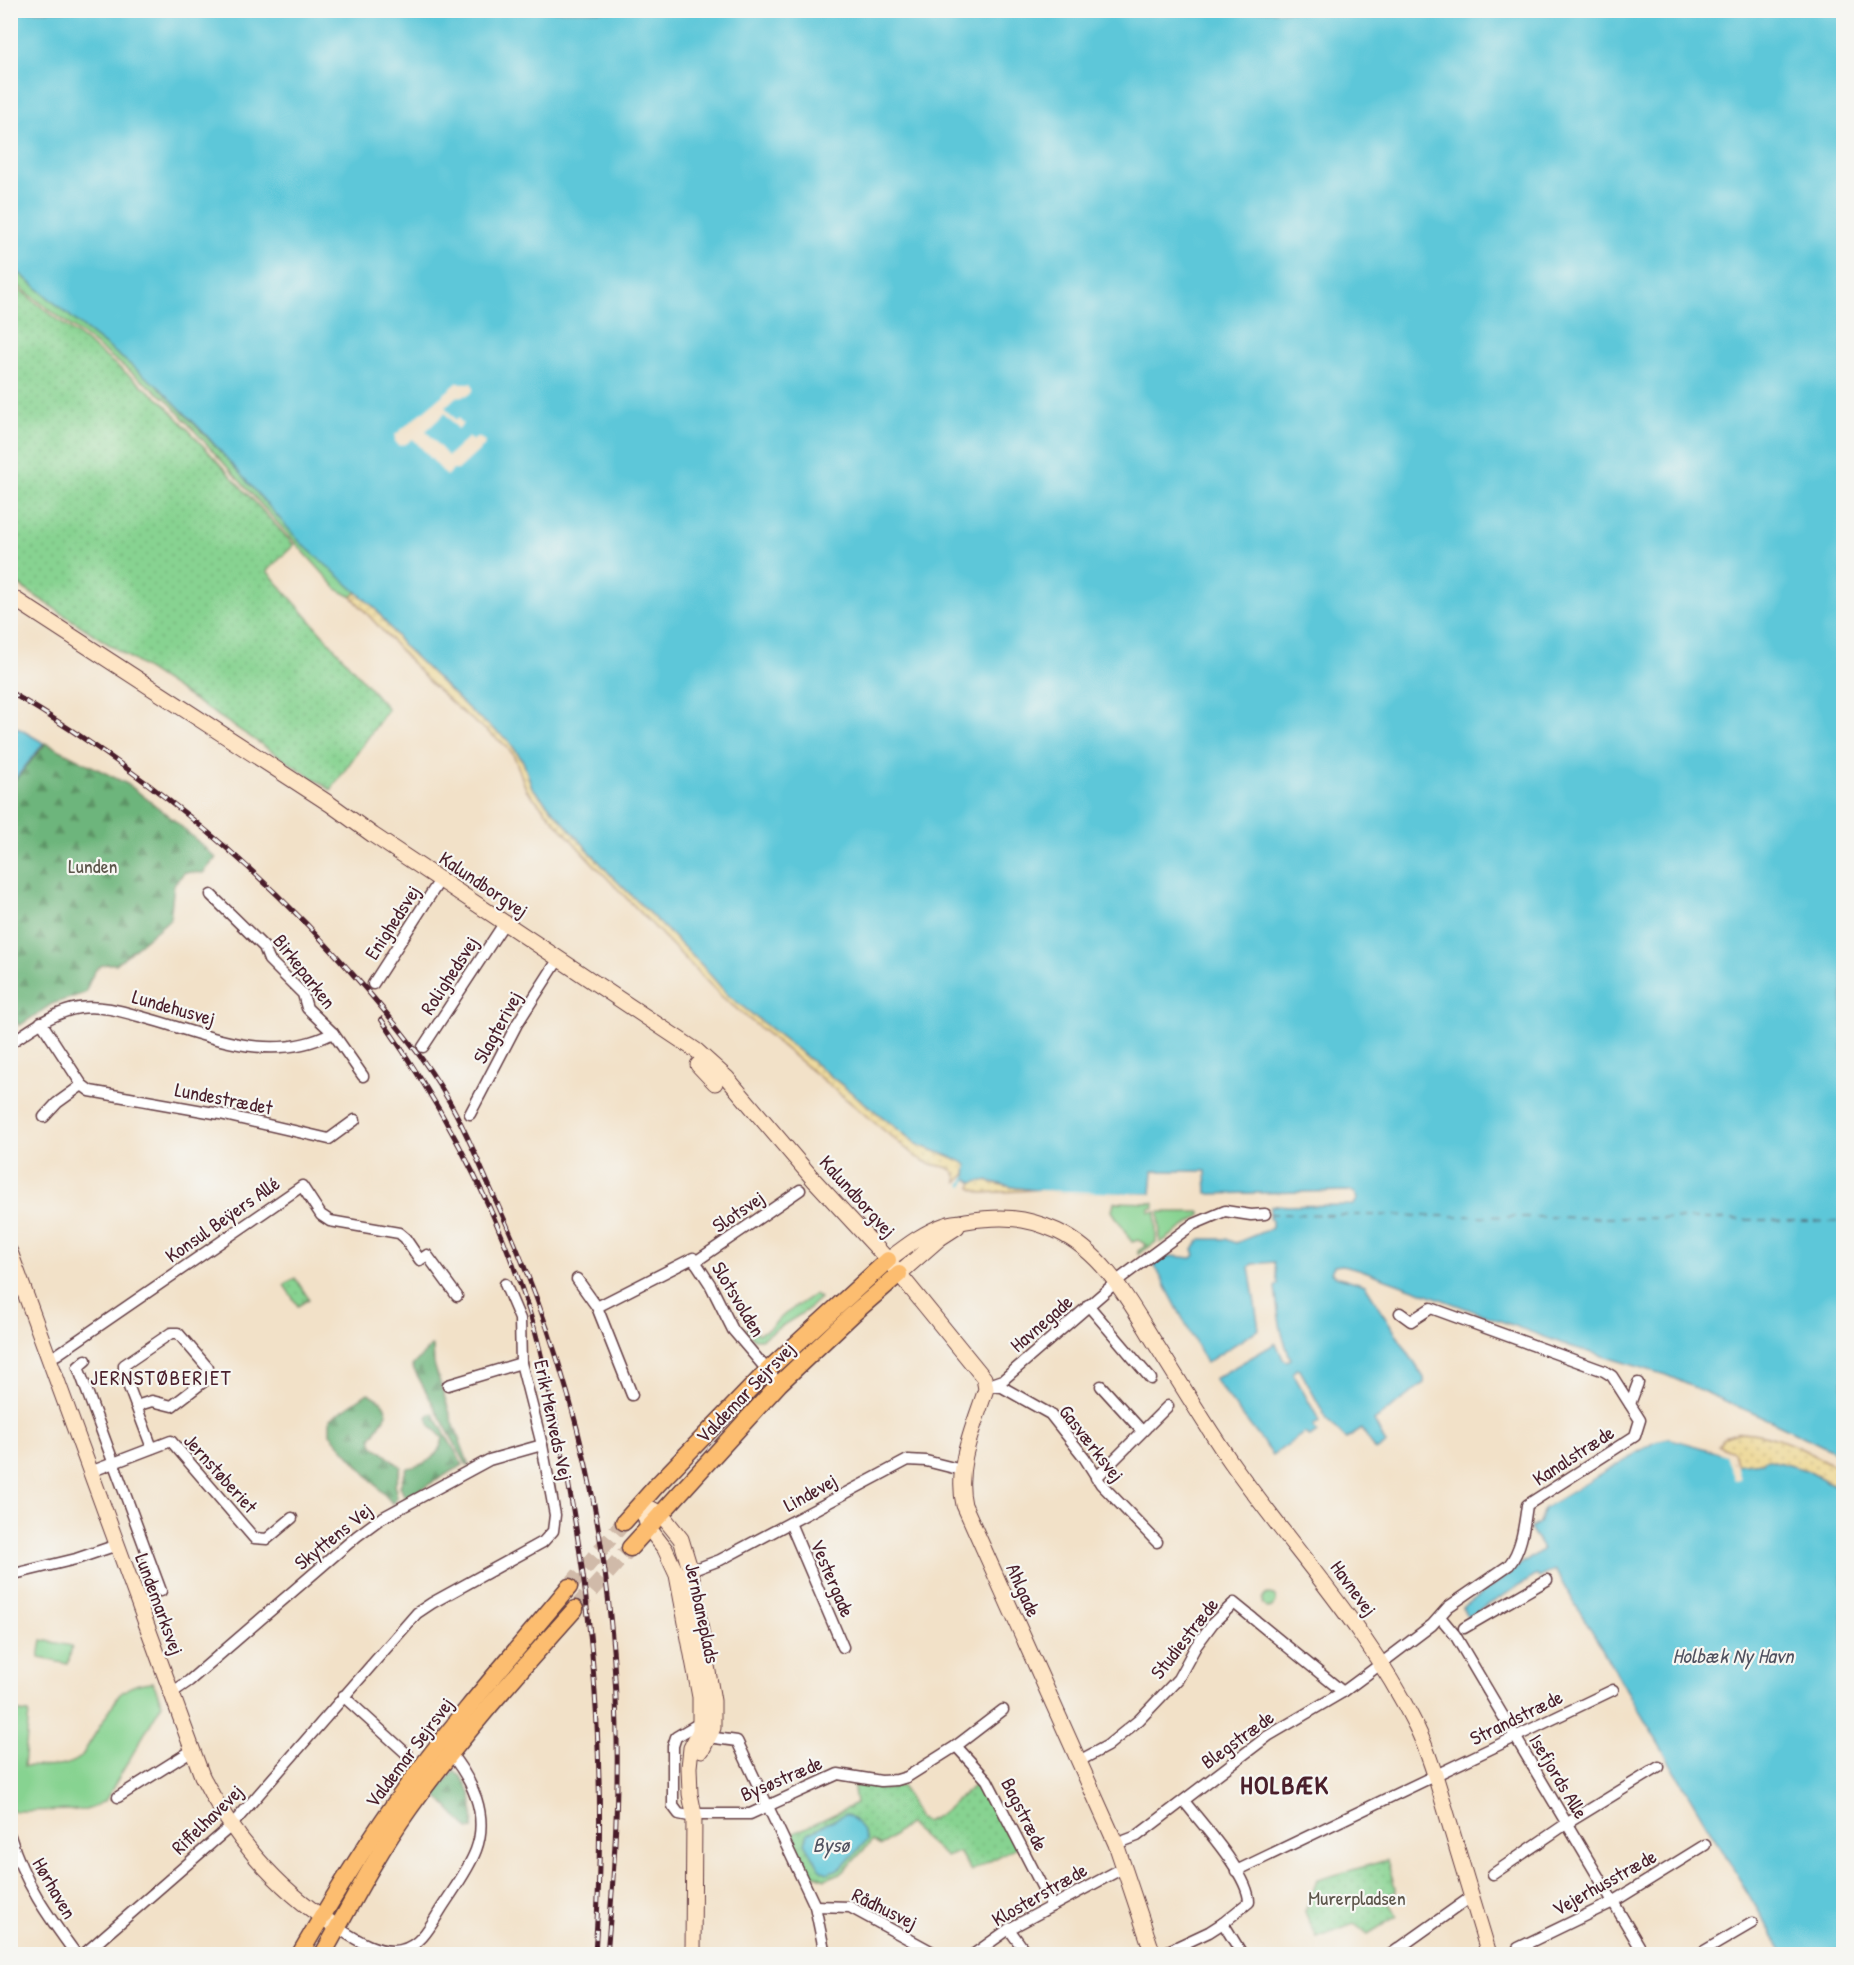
<svg xmlns="http://www.w3.org/2000/svg" width="1854" height="1965" viewBox="0 0 1854 1965" font-family="'Patrick Hand',sans-serif">
	<style>
		.green { fill: #87d391; stroke: #68795e; stroke-width: 1.5 }
		.forest { fill: url(#forest-firs); stroke: #5c6a53; stroke-width: 1.5 }
		.sand { fill: url(#sand-dots); stroke: #9c7c64; stroke-width: 1.5 }
		.park { fill: url(#park-dots); stroke: #68795e; stroke-width: 1.5 }
		.water { fill: #5dc7d9; stroke: #547382; stroke-width: 1.5 }
		.pier { fill: #f2e1c8 }
		.lines { fill: none; stroke-linecap: round; stroke-linejoin: round }
		.stream { stroke: #5dc7d9; stroke-width: 3 }
		.ferry { stroke: #50515f; stroke-width: 1.5; stroke-dasharray: 8 6; stroke-linecap: butt }
		.primary-tunnel { stroke: #d0baa9; stroke-width: 16; stroke-dasharray: 16 8; stroke-linecap: butt }
		.street-casing { stroke: #633c43; stroke-width: 13 }
		.secondary-casing { stroke: #633c43; stroke-width: 17 }
		.primary-casing { stroke: #633c43; stroke-width: 19 }
		.street { stroke: #fff; stroke-width: 10 }
		.secondary { stroke: #fee5c5; stroke-width: 15 }
		.primary { stroke: #fcbd6f; stroke-width: 16 }
		.rail-casing { stroke: #4a1f2b; stroke-width: 5 }
		.rail { stroke: #f6f6f2; stroke-width: 3; stroke-dasharray: 9; stroke-linecap: butt }
		.labels { text-anchor: middle; dominant-baseline: central; stroke-width: 4.5; stroke-linejoin: round; paint-order: stroke }
		.park-label { font-size: 20px; fill: #5c554a; stroke: #f6f6f2 }
		.street-label { font-size: 20px; fill: #4a1f2b; stroke: #f6f6f2 }
		.neighbourhood-label { font-size: 21px; letter-spacing: 1.5px; fill: #4a1f2b; stroke: #f6f6f2 }
		.water-label { font-size: 21px; font-style: italic; fill: #50515f; stroke: #f6f6f2 }
		.district-label { font-size: 26px; font-weight: bold; letter-spacing: 1.5px; fill: #4a1f2b; stroke: #f6f6f2 }
	</style>
	<defs>
		<pattern id="forest-firs" width="22" height="20" patternUnits="userSpaceOnUse" patternTransform="scale(1.5)"><rect width="22" height="20" fill="#6db57b"/><path d="M5 1l3.5 6h-7zM16 11l3.5 6h-7z" fill="#5c9365"/></pattern>
		<pattern id="sand-dots" width="8" height="8" patternUnits="userSpaceOnUse" patternTransform="scale(1.5)"><rect width="8" height="8" fill="#eeda9e"/><path d="M2 2h.1M6 6h.1" fill="none" stroke="#cebb88" stroke-width="1.8" stroke-linecap="round"/></pattern>
		<pattern id="park-dots" width="8" height="8" patternUnits="userSpaceOnUse" patternTransform="scale(1.5)"><rect width="8" height="8" fill="#87d391"/><path d="M2 2h.1M6 6h.1" fill="none" stroke="#76b57d" stroke-width="1.8" stroke-linecap="round"/></pattern>
	</defs>
	<rect width="100%" height="100%" fill="#f6f6f2"/>
	<filter id="ink" filterUnits="userSpaceOnUse"><feTurbulence type="fractalNoise" baseFrequency=".0167" numOctaves="2"/><feDisplacementMap in="SourceGraphic" scale="12" xChannelSelector="R" yChannelSelector="G"/><feConvolveMatrix kernelMatrix="1 2 1 2 8 2 1 2 1" color-interpolation-filters="sRGB"/></filter>
	<filter id="wash" filterUnits="userSpaceOnUse"><feTurbulence type="fractalNoise" baseFrequency=".008" numOctaves="4" result="noise"/><feDisplacementMap in="SourceGraphic" scale="24" xChannelSelector="R" yChannelSelector="G"/><feGaussianBlur stdDeviation="1.35" result="paint"/><feColorMatrix in="noise" values="0 0 0 0 0 0 0 0 0 0 0 0 0 0 0 0 0 1.4 0 .05"/><feComposite in="paint" operator="in"/></filter>
	<g filter="url(#wash)">
		<rect width="100%" height="100%" fill="#f2e1c8"/>
		<g class="green">
			<polygon points="11,266 84,328 160,388 332,569 357,592 352,597 338,590 166,399 16,284 11,278"/>
			<polygon points="1114,1202 1154,1203 1154,1208 1150,1208 1149,1212 1156,1212 1156,1242 1138,1254 1138,1251 1147,1245 1138,1240 1132,1242 1112,1211"/>
			<polygon points="1159,1212 1201,1212 1201,1215 1160,1243"/>
			<polygon points="815,1294 820,1298 806,1311 761,1339 754,1339 747,1331 746,1328 750,1328 758,1334 767,1330 785,1314"/>
			<circle cx="1269" cy="1601" r="7"/>
			<polygon points="42,1640 72,1646 68,1664 39,1658"/>
			<path d="M153,1682L162,1704L105,1801L86,1810L11,1811V1711L29,1713L24,1766C44,1766 65,1770 81,1757L119,1695C130,1685 139,1683 153,1682Z"/>
		</g>
		<g class="forest">
			<path d="M46,743L129,785L174,820L216,858L203,873L185,872L174,884L170,919L116,964C93,962 93,975 85,993L52,1004L19,1026L10,1011V786Z"/>
			<polygon points="431,1346 433,1347 434,1364 452,1420 469,1465 466,1464 412,1366"/>
			<path d="M368,1393C378,1398 386,1402 387,1414L371,1438L373,1445L401,1467L395,1485L397,1498L393,1504L330,1434V1419Z"/>
			<path d="M433,1413L463,1465L405,1498L400,1486L407,1468C426,1465 439,1457 443,1438L430,1425L427,1417Z"/>
			<path d="M454,1771C472,1782 475,1809 473,1828L468,1829L435,1794Z"/>
		</g>
		<g class="sand">
			<path d="M357,592L375,608L404,646L473,713L509,741L523,761L532,787L611,875L701,964L728,995L917,1144C933,1152 954,1155 968,1165L966,1174L957,1182C957,1164 941,1168 928,1163C924,1161 919,1159 915,1156L721,996L584,854L526,789L514,756L505,745L462,712L429,682L352,597Z"/>
			<polygon points="979,1180 1017,1188 1040,1190 981,1193 971,1188 973,1183"/>
			<path d="M1740,1432C1778,1433 1811,1453 1843,1471V1490L1806,1470L1741,1479L1734,1452L1718,1446L1724,1437Z"/>
		</g>
		<g class="park">
			<polygon points="11,283 163,402 294,545 267,571 388,709 331,790 11,580"/>
			<polygon points="295,1278 309,1299 298,1306 284,1285"/>
			<polygon points="981,1780 1017,1847 971,1871 959,1852 946,1857 908,1824 881,1846 872,1841 843,1872 825,1879 811,1873 792,1834 856,1804 853,1783 885,1789 902,1786 919,1818 926,1822 939,1815"/>
			<polygon points="1387,1860 1396,1892 1385,1897 1397,1916 1368,1934 1354,1924 1317,1938 1305,1912 1317,1880"/>
		</g>
		<g class="water">
			<path d="M11,11H1843V1456L1778,1424L1666,1375L1569,1346L1359,1269L1342,1265L1334,1266L1331,1272L1336,1276L1365,1285L1424,1378V1383L1374,1421L1386,1444L1376,1451L1362,1429L1346,1439L1328,1421L1300,1370L1296,1369L1293,1373L1320,1422L1313,1425L1317,1432L1310,1437L1304,1433L1273,1455L1214,1379L1276,1343L1283,1359L1287,1361L1291,1359C1280,1335 1278,1313 1275,1287L1278,1284L1274,1262L1252,1264L1249,1267L1259,1329L1206,1363L1152,1260L1172,1256L1192,1258L1195,1255L1193,1249L1201,1239H1226L1236,1243L1272,1228V1220L1269,1218L1271,1206L1353,1205L1358,1199L1355,1193L1350,1191L1207,1194L1206,1171H1153L1151,1194C1108,1193 1062,1194 1019,1188C1005,1187 986,1177 973,1183L966,1178L967,1165C954,1155 933,1152 917,1144L728,995L701,964L611,875L532,787L523,761L509,741L473,713L404,646L375,608L301,543L206,435L160,388L84,328L11,266Z"/>
			<polygon points="11,724 44,743 11,784"/>
			<polygon points="1669,1438 1726,1455 1735,1465 1763,1462 1767,1459 1806,1470 1843,1490 1843,1954 1784,1954 1555,1570 1539,1578 1537,1575 1468,1617 1462,1608 1543,1549 1530,1528 1539,1523 1544,1508 1656,1441"/>
			<path d="M845,1814C856,1818 862,1829 867,1840L841,1868L827,1873L821,1870L805,1843L808,1833Z"/>
		</g>
		<g class="pier">
			<polygon points="457,383 471,383 473,386 473,391 469,395 456,397 445,407 456,420 458,418 463,424 458,429 445,413 426,431 448,456 469,437 472,441 478,437 485,441 484,446 458,470 453,470 447,476 413,439 406,444 399,446 395,441 395,435"/>
			<polygon points="1040,1190 1151,1194 1152,1196 1018,1191"/>
			<polygon points="1663,1435 1688,1438 1728,1452 1733,1463 1736,1462 1741,1479 1735,1480 1726,1456 1707,1448 1669,1438 1653,1442 1544,1508 1545,1504 1635,1448"/>
		</g>
		<g class="lines">
			<polyline class="stream" points="962,1185 966,1178"/>
			<polyline class="ferry" points="1269,1214 1716,1219 1844,1222"/>
		</g>
	</g>
	<g filter="url(#ink)">
		<g class="lines">
			<g class="primary-tunnel">
				<polyline points="569,1587 624,1522"/>
				<polyline points="575,1609 630,1548"/>
			</g>
			<g class="street-casing">
				<g id="street">
					<polyline points="211,895 264,947 269,960 303,994 307,1008 333,1033 363,1076"/>
					<polyline points="373,984 440,880"/>
					<polyline points="41,1022 82,1085 90,1091 220,1114 329,1139 355,1120"/>
					<path d="M10,1043C32,1029 53,1012 79,1008C101,1005 121,1011 142,1017C207,1034 268,1066 333,1033"/>
					<polyline points="423,1047 505,922"/>
					<polyline points="470,1114 517,1024 558,960"/>
					<polyline points="44,1117 57,1103 82,1085"/>
					<polyline points="695,1262 800,1190"/>
					<polyline points="577,1279 597,1307 632,1395"/>
					<polyline points="1088,1305 1151,1379"/>
					<polyline points="597,1307 693,1258 710,1284 733,1330 779,1384"/>
					<polyline points="49,1358 58,1354 302,1186 321,1215 330,1221 399,1233 405,1238 420,1260 427,1255 457,1296"/>
					<polyline points="86,1360 78,1367 161,1591"/>
					<polyline points="448,1385 521,1363"/>
					<polyline points="986,1386 1003,1380 1122,1277 1192,1225 1225,1211 1251,1215 1265,1214"/>
					<polyline points="990,1386 1002,1387 1050,1414 1084,1457 1101,1484 1157,1542"/>
					<polyline points="1101,1386 1142,1431"/>
					<polyline points="1630,1404 1638,1383"/>
					<polyline points="136,1406 152,1401 172,1406 207,1379 208,1368 178,1333 171,1333 124,1365 124,1374 152,1448"/>
					<polyline points="1148,1426 1168,1406"/>
					<polyline points="90,1472 171,1441 254,1538 267,1539 292,1518"/>
					<polyline points="1096,1478 1146,1428"/>
					<polyline points="790,1523 843,1647"/>
					<polyline points="685,1573 720,1560 908,1460 926,1461 962,1470"/>
					<polyline points="10,1575 76,1559 117,1545"/>
					<polyline points="1440,1617 1455,1635 1644,1954"/>
					<polyline points="1464,1628 1547,1580"/>
					<polyline points="170,1694 189,1681 357,1536 380,1519 489,1460 542,1445"/>
					<polyline points="343,1696 408,1755"/>
					<polyline points="708,1737 737,1741 815,1906 825,1954"/>
					<polyline points="956,1746 987,1780 1052,1906"/>
					<polyline points="1079,1761 1107,1746 1139,1720 1178,1679 1196,1646 1213,1623 1234,1603 1343,1692"/>
					<polyline points="118,1797 191,1751"/>
					<path d="M1184,1801C1201,1823 1249,1875 1249,1902L1223,1923L1242,1954"/>
					<polyline points="694,1814 750,1814 838,1774 881,1781 897,1780 907,1777 956,1746 1003,1710"/>
					<polyline points="694,1817 679,1814 673,1806 673,1746 676,1737 703,1721"/>
					<path d="M10,1836C24,1883 48,1916 76,1954"/>
					<path d="M1116,1844L1137,1836L1268,1736L1343,1692L1366,1675L1432,1625L1448,1607L1509,1565C1522,1549 1524,1526 1527,1505L1635,1436L1640,1420L1612,1376L1604,1371L1431,1308L1411,1321L1400,1313"/>
					<polyline points="1236,1871 1613,1690"/>
					<polyline points="1493,1874 1566,1824 1659,1767"/>
					<polyline points="815,1906 850,1907 936,1954"/>
					<path d="M338,1928C355,1939 379,1955 401,1950C421,1946 431,1925 441,1909C453,1890 468,1871 476,1850C489,1815 472,1780 450,1753"/>
					<polyline points="1009,1929 1027,1954"/>
					<polyline points="1518,1948 1613,1902 1705,1845"/>
					<polyline points="84,1954 231,1826 417,1613 432,1603 543,1542 553,1531 555,1515 542,1445 521,1363 520,1319 505,1284"/>
					<polyline points="974,1954 1009,1929 1123,1868"/>
					<polyline points="1162,1954 1209,1932 1223,1923"/>
					<polyline points="1391,1954 1471,1897"/>
					<polyline points="1699,1954 1752,1923"/>
				</g>
			</g>
			<g class="secondary-casing">
				<g id="secondary">
					<path d="M10,596L330,804L373,835L697,1051L727,1078L814,1180L888,1260L984,1378L986,1389C974,1426 955,1466 964,1505L1116,1844L1153,1954"/>
					<polyline points="698,1065 715,1083"/>
					<path d="M10,1252L202,1776C231,1834 276,1888 331,1923"/>
					<path d="M888,1260C905,1247 924,1232 945,1225C952,1222 959,1223 966,1221C1000,1216 1024,1216 1057,1231C1104,1253 1129,1301 1155,1343C1180,1382 1204,1423 1231,1462C1293,1550 1368,1628 1416,1726C1431,1757 1440,1792 1450,1825C1463,1868 1476,1911 1489,1954"/>
					<polyline points="899,1274 940,1238 957,1227"/>
					<polyline points="641,1503 648,1527 665,1549 677,1575 700,1697 700,1731 691,1748 689,1767 690,1794 694,1814 693,1954"/>
					<polyline points="650,1508 661,1514 681,1539 691,1572 713,1701 713,1728 702,1750"/>
				</g>
			</g>
			<g class="primary-casing">
				<g id="primary">
					<polyline points="624,1522 658,1484 767,1371 888,1260"/>
					<polyline points="630,1548 779,1384 853,1314 899,1274"/>
					<path d="M300,1954C332,1899 368,1840 405,1789C456,1719 514,1653 569,1587"/>
					<path d="M323,1954C350,1906 376,1855 409,1809C459,1738 518,1673 575,1609"/>
				</g>
			</g>
			<use href="#street" class="street"/>
			<use href="#secondary" class="secondary"/>
			<use href="#primary" class="primary"/>
			<g class="rail-casing">
				<g id="rail">
					<path d="M10,692C144,771 264,870 365,988C395,1023 426,1060 449,1101C468,1134 481,1169 497,1203C558,1336 598,1480 611,1626C622,1735 617,1846 607,1954"/>
					<path d="M381,1019C445,1110 498,1210 531,1317C543,1356 550,1396 559,1436C595,1606 607,1781 595,1954"/>
				</g>
			</g>
			<use href="#rail" class="rail"/>
		</g>
	</g>
	<g class="labels">
		<g class="park-label">
			<text x="93" y="865">Lunden</text>
			<text x="1357" y="1897">Murerpladsen</text>
		</g>
		<g class="street-label">
			<text transform="translate(484 884) rotate(34)">Kalundborgvej</text>
			<text transform="translate(392 922) rotate(-57)">Enighedsvej</text>
			<text transform="translate(305 971) rotate(52)">Birkeparken</text>
			<text transform="translate(449 975) rotate(-57)">Rolighedsvej</text>
			<text transform="translate(174 1007) rotate(16)">Lundehusvej</text>
			<text transform="translate(497 1027) rotate(-61)">Slagterivej</text>
			<text transform="translate(224 1098) rotate(11)">Lundestrædet</text>
			<text transform="translate(858 1196) rotate(48)">Kalundborgvej</text>
			<text transform="translate(738 1211) rotate(-34)">Slotsvej</text>
			<text transform="translate(222 1219) rotate(-35)">Konsul Beÿers Allé</text>
			<text transform="translate(739 1299) rotate(59)">Slotsvolden</text>
			<text transform="translate(1041 1323) rotate(-41)">Havnegade</text>
			<text transform="translate(745 1392) rotate(-46)">Valdemar Sejrsvej</text>
			<text transform="translate(554 1420) rotate(78)">Erik Menveds Vej</text>
			<text transform="translate(1092 1443) rotate(52)">Gasværksvej</text>
			<text transform="translate(1573 1455) rotate(-33)">Kanalstræde</text>
			<text transform="translate(221 1473) rotate(48)">Jernstøberiet</text>
			<text transform="translate(810 1492) rotate(-29)">Lindevej</text>
			<text transform="translate(333 1536) rotate(-39)">Skyttens Vej</text>
			<text transform="translate(833 1578) rotate(67)">Vestergade</text>
			<text transform="translate(1354 1588) rotate(54)">Havnevej</text>
			<text transform="translate(1024 1590) rotate(66)">Ahlgade</text>
			<text transform="translate(160 1604) rotate(70)">Lundemarksvej</text>
			<text transform="translate(703 1613) rotate(78)">Jernbaneplads</text>
			<text transform="translate(1184 1638) rotate(-52)">Studiestræde</text>
			<text transform="translate(1516 1717) rotate(-26)">Strandstræde</text>
			<text transform="translate(1237 1739) rotate(-36)">Blegstræde</text>
			<text transform="translate(409 1752) rotate(-53)">Valdemar Sejrsvej</text>
			<text transform="translate(1559 1776) rotate(59)">Isefjords Alle</text>
			<text transform="translate(781 1778) rotate(-23)">Bysøstræde</text>
			<text transform="translate(1025 1814) rotate(63)">Bagstræde</text>
			<text transform="translate(207 1819) rotate(-44)">Riffelhavevej</text>
			<text transform="translate(1604 1882) rotate(-29)">Vejerhusstræde</text>
			<text transform="translate(55 1888) rotate(60)">Hørhaven</text>
			<text transform="translate(1039 1894) rotate(-30)">Klosterstræde</text>
			<text transform="translate(885 1908) rotate(26)">Rådhusvej</text>
		</g>
		<g class="neighbourhood-label">
			<text x="161" y="1377">JERNSTØBERIET</text>
		</g>
		<g class="water-label">
			<text x="1733" y="1655">Holbæk Ny Havn</text>
			<text x="831" y="1844">Bysø</text>
		</g>
		<g class="district-label">
			<text x="1285" y="1784">HOLBÆK</text>
		</g>
	</g>
	<rect width="1854" height="1965" fill="none" stroke="#f6f6f2" stroke-width="36"/>
</svg>
